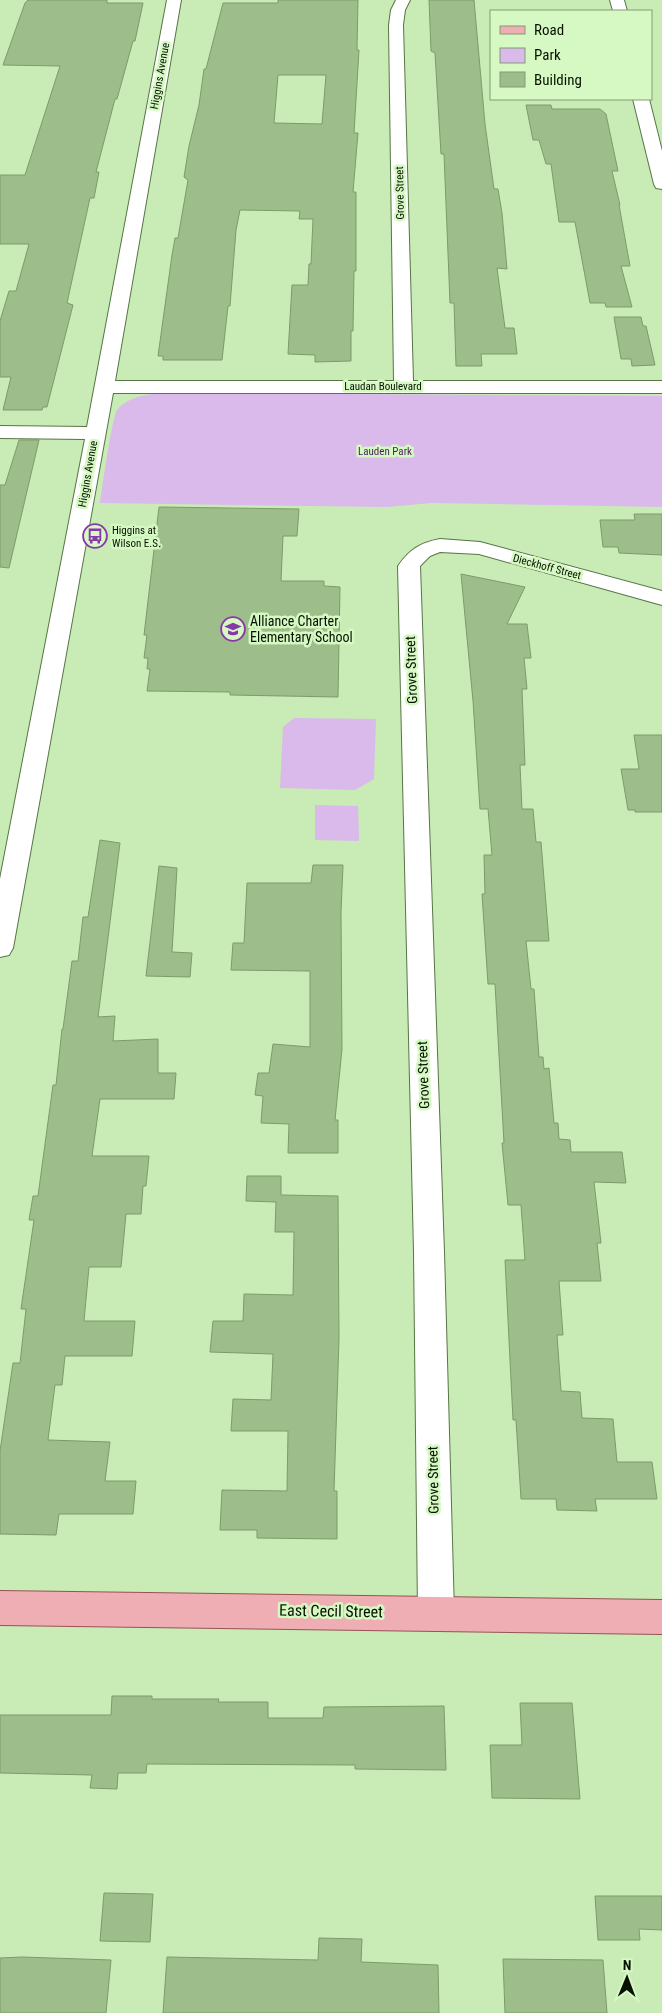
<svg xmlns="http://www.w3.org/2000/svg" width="662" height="2013" viewBox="0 0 662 2013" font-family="'Roboto Condensed',sans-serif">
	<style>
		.green { fill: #dab9eb }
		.building { fill: #9dbe8a; stroke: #7c9b69; fill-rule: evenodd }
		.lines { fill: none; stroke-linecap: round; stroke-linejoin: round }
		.minor-casing { stroke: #577545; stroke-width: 2 }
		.major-casing { stroke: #965355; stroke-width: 2 }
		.minor { fill: #fff; fill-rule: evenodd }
		.major { fill: #efadb4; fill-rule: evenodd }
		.labels { text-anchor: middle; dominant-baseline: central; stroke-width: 5; stroke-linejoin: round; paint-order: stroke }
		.far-street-label { font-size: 11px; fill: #061102; stroke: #d6f9c3 }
		.far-park-label { font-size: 11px; fill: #491d5b; stroke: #d6f9c3 }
		.far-poi-label { font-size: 11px; fill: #061102; stroke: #d6f9c3; text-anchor: start }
		.poi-label { font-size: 14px; fill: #061102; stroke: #d6f9c3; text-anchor: start }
		.street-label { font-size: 14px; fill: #061102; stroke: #d6f9c3 }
		.near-street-label { font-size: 16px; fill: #061102; stroke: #d6f9c3 }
	</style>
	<rect width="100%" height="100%" fill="#c9ebb6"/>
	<g class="green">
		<path d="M159,393L662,396V507L431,503L387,507L100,503C102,490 112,417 117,410C128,397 144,395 159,393Z"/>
		<polygon points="294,718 376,719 374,779 355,790 280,788 283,727"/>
		<polygon points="315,805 358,806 359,841 315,840"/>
	</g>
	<g class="building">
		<polygon points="28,0 107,0 107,3 143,3 135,41 133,41 117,99 115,99 96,172 99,172 94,198 90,198 67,303 73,305 47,407 43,407 42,410 3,410 11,377 0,377 0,321 9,291 16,291 29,244 0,244 0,175 25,175 60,66 3,65 25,3"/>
		<path d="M278,0H358L357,50H359L354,133H358L353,192H356V271H354L353,331H351V361L315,362V355L288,354L292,285H308L309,264H311L313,219H299L300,211L240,210L236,230L230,306H228L222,360H163V356H158L172,255L175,238H178L188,180L184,177L189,146L199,105L204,69H206L223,3H278ZM278,75H326L322,124L274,123Z"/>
		<polygon points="429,0 474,0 485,124 494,189 498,189 502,213 507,269 497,268 505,328 514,328 517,354 481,354 482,366 456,366 454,303 450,303 444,154 441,154 435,53 431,51"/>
		<polygon points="526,105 551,105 552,109 600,109 606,114 618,171 612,171 620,205 619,205 630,266 621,266 632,307 606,307 605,303 590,303 575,222 559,222 551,164 546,164 539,140 533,140"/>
		<polygon points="614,317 641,317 643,326 646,326 655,365 632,366 631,359 621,359"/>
		<polygon points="19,440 39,440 9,568 0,567 0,485 5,485"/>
		<polygon points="159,507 299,509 297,536 283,536 281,581 324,581 324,586 340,587 338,697 230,695 230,692 147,691 150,669 147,669 148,658 144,658 147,635 144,635"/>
		<polygon points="634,514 662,514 662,555 619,553 618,547 603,547 600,520 635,520"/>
		<polygon points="461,574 525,587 507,624 527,624 531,658 524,658 527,689 522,689 525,765 520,765 522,809 533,809 536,842 541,842 549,941 526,941 531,989 534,989 539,1057 543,1057 544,1069 549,1068 554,1123 558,1123 559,1139 570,1140 571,1152 622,1152 626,1183 594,1182 601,1243 597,1243 601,1281 559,1281 563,1335 557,1335 561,1391 580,1392 582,1418 613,1419 617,1462 652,1462 657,1499 595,1499 597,1511 557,1510 556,1499 521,1499 516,1420 513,1420 505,1260 525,1260 521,1205 508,1205 502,1143 504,1143 495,984 488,984 482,894 485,894 484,855 492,855 488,809 480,809 473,701"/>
		<polygon points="634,735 662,735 662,812 635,812 635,810 628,810 621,769 639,769"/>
		<polygon points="100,840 120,843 98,1017 115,1016 113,1041 158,1039 158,1073 176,1073 174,1099 100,1099 92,1156 149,1156 146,1186 143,1186 141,1214 126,1214 121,1267 89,1267 84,1321 135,1321 132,1356 65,1356 62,1385 55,1385 48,1440 110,1442 105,1481 136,1481 133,1514 59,1514 56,1535 0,1534 0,1451 13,1363 20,1363 26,1309 21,1309 34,1220 29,1220 33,1196 38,1196 53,1085 56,1085 62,1029 63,1029 72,961 78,961 83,917 88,917"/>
		<polygon points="313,865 343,865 341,912 342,1049 335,1120 338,1120 338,1153 288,1153 289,1124 261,1123 263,1096 255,1095 258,1073 269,1073 273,1044 310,1047 310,971 231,970 233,943 244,943 247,883 311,883"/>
		<polygon points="159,866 177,868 172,952 192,953 190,977 146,976"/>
		<polygon points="247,1176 281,1176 281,1195 338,1196 339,1339 334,1491 337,1491 337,1539 257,1538 257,1530 220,1530 222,1490 287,1491 288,1431 231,1431 233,1399 271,1400 273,1354 210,1352 213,1321 243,1321 244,1294 293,1295 294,1232 275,1232 276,1202 246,1201"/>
		<polygon points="112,1696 152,1696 152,1699 219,1699 218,1702 268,1702 268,1718 323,1718 324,1707 444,1706 446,1770 355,1769 355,1765 147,1764 146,1773 118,1773 117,1789 90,1788 92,1775 0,1773 0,1715 111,1715"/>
		<polygon points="520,1703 572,1703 580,1799 492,1798 490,1745 522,1745"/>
		<polygon points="104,1893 153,1894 150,1942 100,1941"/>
		<polygon points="595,1896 662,1896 662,1930 639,1929 640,1940 598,1940"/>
		<polygon points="319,1938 362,1939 361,1962 438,1965 439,2013 163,2013 167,1957 318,1960"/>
		<polygon points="22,1957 111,1960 106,2013 0,2013 0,1958"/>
		<polygon points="503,1959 603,1960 607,2013 505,2013"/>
	</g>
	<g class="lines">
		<g class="minor-casing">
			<g id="minor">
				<polygon points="167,0 181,0 115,381 394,381 389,25 391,10 396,0 410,0 405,10 403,25 413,381 662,381 662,393 113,393 13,948 9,955 0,957 0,879 85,439 0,438 0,426 87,427"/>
				<polygon points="610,0 624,0 627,11 613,11"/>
				<polygon points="633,99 649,99 662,151 662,189 656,188 654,184"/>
				<path d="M440,539L480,542L662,591V605L479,554L440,552L430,556L420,566L444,1252L454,1613L449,1625L436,1630L423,1625L418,1613L414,1252L398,566C410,549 420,543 440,539Z"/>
			</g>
		</g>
		<g class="major-casing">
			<polygon id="major" points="0,1591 662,1600 662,1634 0,1625"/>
		</g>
		<use href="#minor" class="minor"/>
		<use href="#major" class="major"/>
	</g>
	<defs>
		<g id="bus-ring" transform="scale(1.25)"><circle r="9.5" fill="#d6f9c3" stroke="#8839a9" stroke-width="1.5"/><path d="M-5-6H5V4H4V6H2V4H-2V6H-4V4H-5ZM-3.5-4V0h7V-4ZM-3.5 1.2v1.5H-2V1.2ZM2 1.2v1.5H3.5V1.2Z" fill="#8839a9"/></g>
		<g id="school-ring" transform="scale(1.25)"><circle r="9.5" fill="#d6f9c3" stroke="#8839a9" stroke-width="1.5"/><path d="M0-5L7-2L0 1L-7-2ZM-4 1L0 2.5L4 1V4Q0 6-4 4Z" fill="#8839a9"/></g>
	</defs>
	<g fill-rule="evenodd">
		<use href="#bus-ring" x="95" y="536"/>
		<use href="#school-ring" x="233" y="629"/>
	</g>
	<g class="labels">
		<g class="far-street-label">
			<text transform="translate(160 76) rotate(-80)">Higgins Avenue</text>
			<text transform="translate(400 193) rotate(-91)">Grove Street</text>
			<text x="383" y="386">Laudan Boulevard</text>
			<text transform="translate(88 474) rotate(-80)">Higgins Avenue</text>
			<text transform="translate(547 567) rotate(15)">Dieckhoff Street</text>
		</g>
		<g class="far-park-label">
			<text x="385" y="451">Lauden Park</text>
		</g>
		<g class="far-poi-label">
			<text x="112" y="530">Higgins at<tspan x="112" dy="13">Wilson E.S.</tspan></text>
		</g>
		<g class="poi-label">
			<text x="250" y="621">Alliance Charter<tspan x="250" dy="16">Elementary School</tspan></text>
		</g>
		<g class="street-label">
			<text transform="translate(411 670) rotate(-92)">Grove Street</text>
			<text transform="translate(423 1075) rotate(-92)">Grove Street</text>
			<text transform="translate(433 1480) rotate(-91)">Grove Street</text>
		</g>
		<g class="near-street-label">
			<text transform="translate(331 1611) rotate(1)">East Cecil Street</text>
		</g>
	</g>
	<rect x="490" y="10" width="162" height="90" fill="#d6f9c3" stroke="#839c76"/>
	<rect x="500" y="26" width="25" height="8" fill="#efadb4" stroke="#839c76"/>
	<text x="534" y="35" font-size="15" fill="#061102">Road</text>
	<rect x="500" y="48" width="25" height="15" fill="#dab9eb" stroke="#839c76"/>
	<text x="534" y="60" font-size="15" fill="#061102">Park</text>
	<rect x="500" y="72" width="25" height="15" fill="#9dbe8a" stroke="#839c76"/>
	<text x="534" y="85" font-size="15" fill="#061102">Building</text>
	<g transform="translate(627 1978) rotate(1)" stroke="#d6f9c3" stroke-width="4" paint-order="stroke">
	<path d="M0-4L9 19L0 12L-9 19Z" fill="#061102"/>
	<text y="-8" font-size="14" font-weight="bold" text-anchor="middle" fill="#061102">N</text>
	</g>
</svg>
